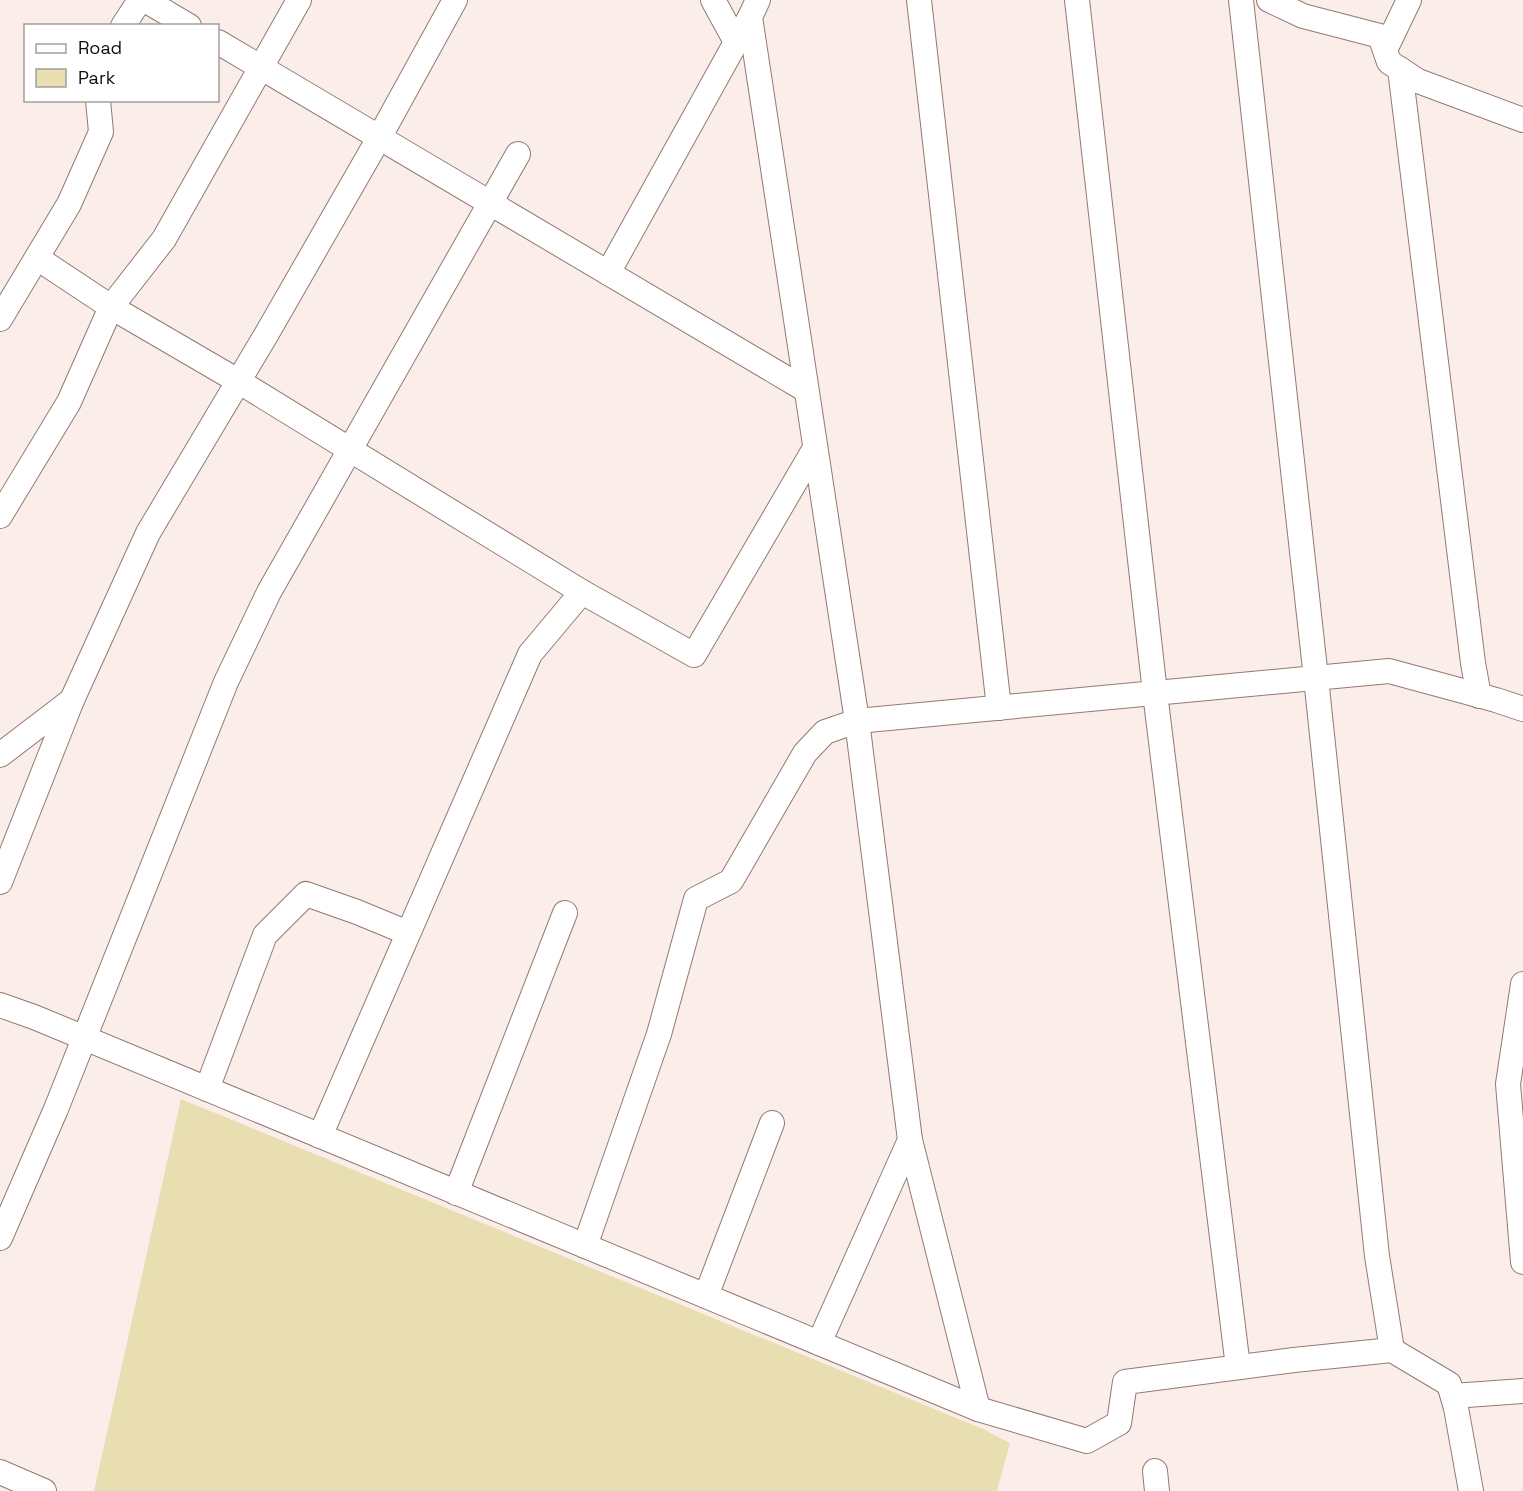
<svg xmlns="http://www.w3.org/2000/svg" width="1523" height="1491" viewBox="0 0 1523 1491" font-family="'Space Grotesk',sans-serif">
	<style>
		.green { fill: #e8deb1 }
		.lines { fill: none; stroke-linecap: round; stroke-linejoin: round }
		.street-casing { stroke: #94796f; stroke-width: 26 }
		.street { stroke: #fff; stroke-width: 24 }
	</style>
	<rect width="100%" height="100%" fill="#fbeeea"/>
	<polygon class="green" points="181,1099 983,1429 1010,1443 997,1491 94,1491"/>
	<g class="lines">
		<g class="street-casing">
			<g id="street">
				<polyline points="145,0 189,26"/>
				<polyline points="713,0 736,42"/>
				<polyline points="758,0 750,17 857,721 910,1140 978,1409"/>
				<polyline points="919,0 999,708"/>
				<polyline points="1077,0 1155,693 1238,1367"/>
				<polyline points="1241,0 1316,678 1377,1256 1392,1350"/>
				<polyline points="1269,0 1303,16 1380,36 1389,62 1418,81 1523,120"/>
				<polyline points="123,26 140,0"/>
				<polyline points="218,42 806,390"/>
				<polyline points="1385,50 1409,0"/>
				<polyline points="1400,69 1473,663 1479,696"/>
				<polyline points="37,258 111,307 238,381 582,592 694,655 815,448"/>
				<polyline points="608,273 750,17"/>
				<polyline points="0,319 69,204 101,132 98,100"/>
				<polyline points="0,516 69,402 111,307 164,239 299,0"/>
				<polyline points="0,755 72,700"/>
				<polyline points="0,882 72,700 148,533 266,335 379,138 455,0"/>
				<polyline points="1523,984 1508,1084 1523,1262"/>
				<polyline points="0,1005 34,1017 978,1409 1087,1441 1119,1423 1125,1382 1294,1360 1392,1350 1449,1384 1456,1408 1471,1491"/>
				<polyline points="207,1089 265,935 306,894 357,912 408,933"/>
				<polyline points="320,1136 530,654 582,592"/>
				<polyline points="456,1193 565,913"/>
				<polyline points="0,1238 56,1109 226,682 269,592 518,154"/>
				<polyline points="585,1246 659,1034 696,899 731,881 805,753 825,732 857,721 1389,671 1496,700 1523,709"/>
				<polyline points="706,1296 772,1123"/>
				<polyline points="819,1343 910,1140"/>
				<polyline points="1453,1396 1523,1391"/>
				<polyline points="1155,1471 1157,1491"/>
				<polyline points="0,1472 44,1491"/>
			</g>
		</g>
		<use href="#street" class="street"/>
	</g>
	<rect x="24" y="24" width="195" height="78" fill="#ffffff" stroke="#a29e9c" stroke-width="1.5"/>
	<rect x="36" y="44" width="30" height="9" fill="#ffffff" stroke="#a29e9c" stroke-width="1.5"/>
	<text x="78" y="54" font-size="18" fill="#160c08">Road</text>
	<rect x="36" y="69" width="30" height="18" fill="#e8deb1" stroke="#a29e9c" stroke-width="1.5"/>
	<text x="78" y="84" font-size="18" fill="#160c08">Park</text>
</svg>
